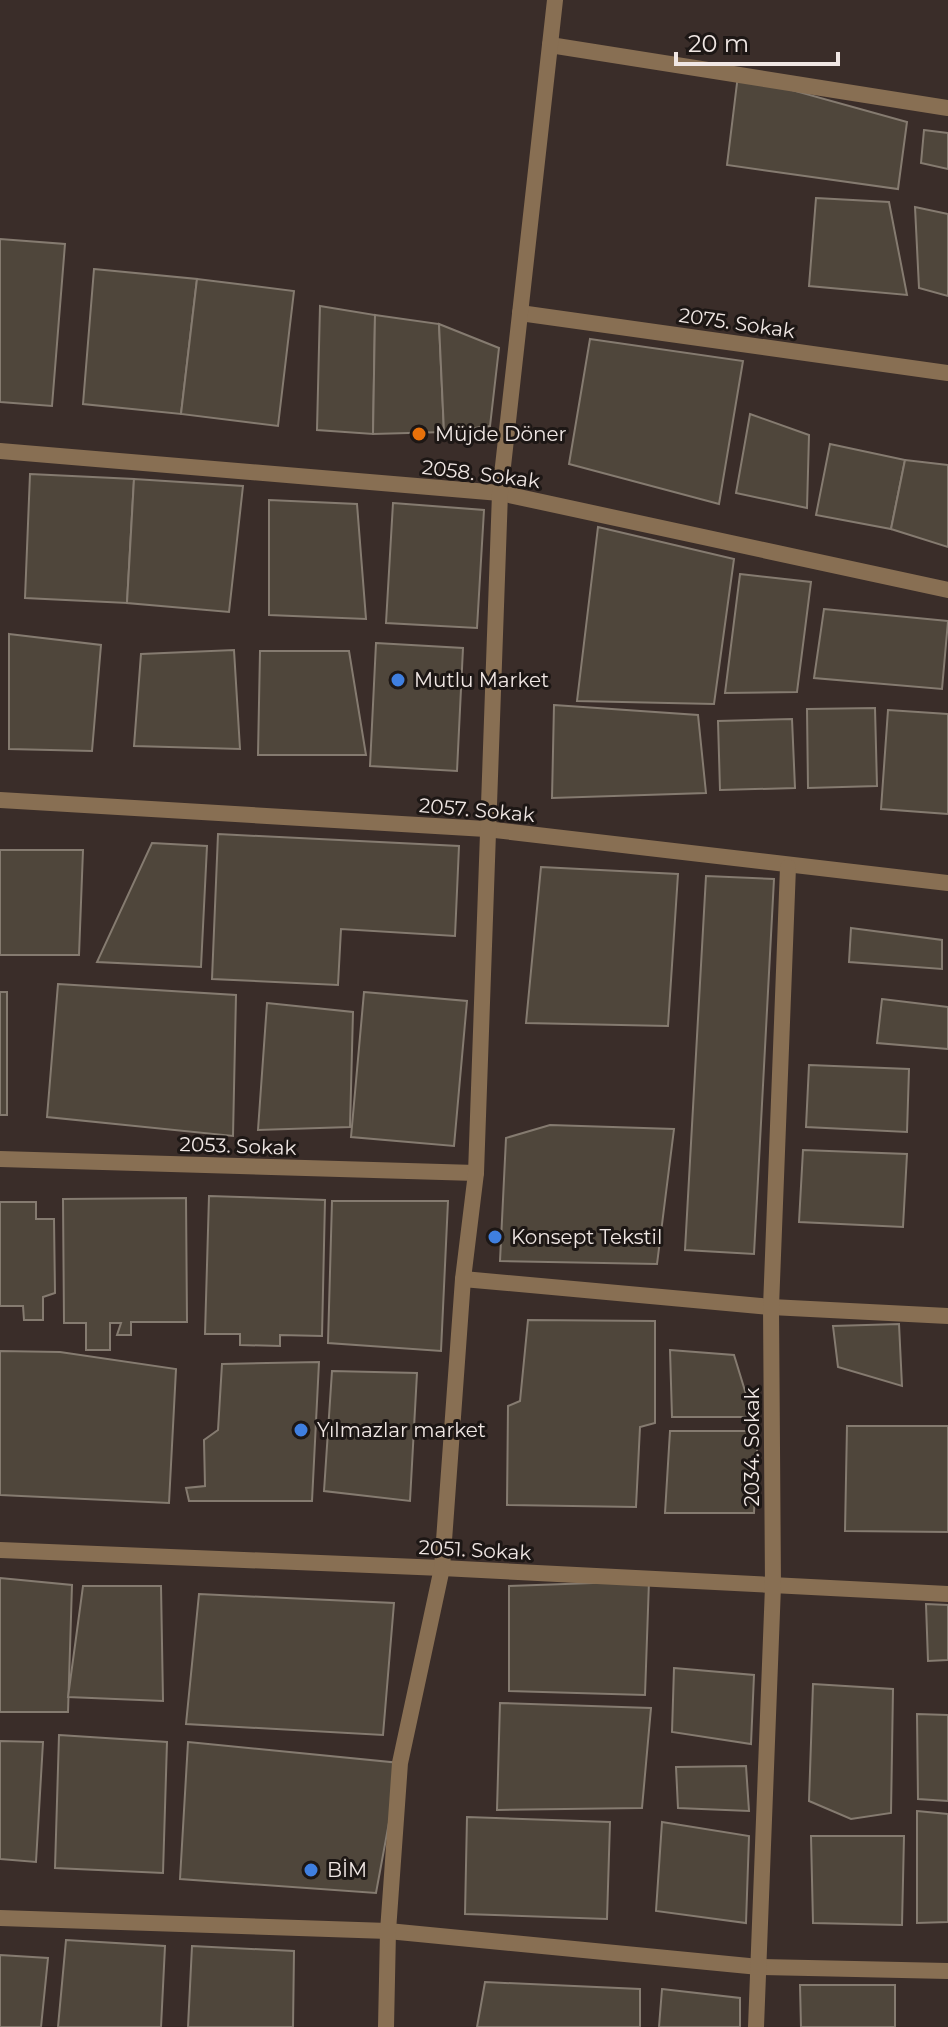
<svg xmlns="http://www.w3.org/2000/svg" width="948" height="2027" viewBox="0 0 948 2027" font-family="Montserrat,sans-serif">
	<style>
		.building { fill: #4f463b; stroke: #857b70; stroke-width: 2 }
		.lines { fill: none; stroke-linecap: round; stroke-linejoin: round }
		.minor { stroke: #886f53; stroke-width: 16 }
		.food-dot { fill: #e8710a; stroke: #1d1715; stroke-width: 3 }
		.shop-dot { fill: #3f7fe0; stroke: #1d1715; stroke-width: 3 }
		.labels { text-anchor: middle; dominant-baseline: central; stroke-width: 6; stroke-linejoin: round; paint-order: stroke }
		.street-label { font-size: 20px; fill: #f0e7e4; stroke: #1d1715 }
		.poi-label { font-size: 20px; fill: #f0e7e4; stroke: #1d1715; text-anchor: start }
	</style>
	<rect width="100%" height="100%" fill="#3a2d29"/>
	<g class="building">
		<polygon points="738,75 907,122 898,189 727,165"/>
		<polygon points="924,130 948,133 948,169 921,163"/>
		<polygon points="816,198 889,202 907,295 809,286"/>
		<polygon points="915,207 948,214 948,296 919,288"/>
		<polygon points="0,239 65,244 52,406 0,402"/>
		<polygon points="94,269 197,279 181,414 83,404"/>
		<polygon points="197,279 294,291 278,426 181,414"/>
		<polygon points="320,306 375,315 373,434 317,430"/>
		<polygon points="375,315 439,324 444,432 373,434"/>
		<polygon points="439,324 499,348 490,426 444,432"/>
		<polygon points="590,339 743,361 719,504 569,464"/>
		<polygon points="750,414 809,435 807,508 736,493"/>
		<polygon points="830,444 905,460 891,529 816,515"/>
		<polygon points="905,460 948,465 948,547 891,529"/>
		<polygon points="30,474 134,479 127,603 25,598"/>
		<polygon points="134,479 243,486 229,612 127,603"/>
		<polygon points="269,500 357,504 366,619 269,615"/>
		<polygon points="393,503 484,510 477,628 386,623"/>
		<polygon points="598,527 734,559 714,704 577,701"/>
		<polygon points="740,574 811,582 797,692 725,693"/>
		<polygon points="824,609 948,621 942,689 814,678"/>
		<polygon points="9,634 101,645 92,751 9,749"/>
		<polygon points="376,643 463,648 457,771 370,766"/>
		<polygon points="234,650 240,749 134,746 141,654"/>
		<polygon points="260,651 349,651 366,755 258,755"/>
		<polygon points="554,705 698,715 706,793 552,798"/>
		<polygon points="875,708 877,786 808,788 807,709"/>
		<polygon points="888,710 948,714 948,814 881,809"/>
		<polygon points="792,719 795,788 720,790 718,721"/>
		<polygon points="218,834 459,846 455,936 341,929 338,985 212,979"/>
		<polygon points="152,843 207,846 201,967 97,962"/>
		<polygon points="0,850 83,850 79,955 0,955"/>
		<polygon points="541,867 678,874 668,1026 526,1023"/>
		<polygon points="706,876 774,879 754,1254 685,1250"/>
		<polygon points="851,928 942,940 942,969 849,962"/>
		<polygon points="58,984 236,995 233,1136 47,1117"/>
		<rect x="0" y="992" width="7" height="123"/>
		<polygon points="364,992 467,1001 454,1146 351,1137"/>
		<polygon points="882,999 948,1007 948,1049 877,1043"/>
		<polygon points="267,1003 353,1012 350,1127 258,1130"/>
		<polygon points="809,1065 909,1069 907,1132 806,1127"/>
		<polygon points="550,1125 674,1129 657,1264 500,1261 506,1138"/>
		<polygon points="803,1150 907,1154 903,1227 799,1222"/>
		<polygon points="209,1196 325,1200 322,1336 280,1335 280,1346 240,1345 240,1334 205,1334"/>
		<polygon points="186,1198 187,1322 131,1322 131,1335 117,1335 121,1323 110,1323 110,1350 86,1350 86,1323 64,1323 63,1199"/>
		<polygon points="332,1201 448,1201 441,1351 328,1343"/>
		<polygon points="0,1202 36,1202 36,1219 54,1219 55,1293 43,1297 43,1320 24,1320 23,1306 0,1306"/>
		<polygon points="528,1320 655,1321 655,1423 640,1427 636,1507 507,1505 508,1406 520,1401"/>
		<polygon points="899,1324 902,1386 838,1367 833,1326"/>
		<polygon points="670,1350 734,1355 753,1417 672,1417"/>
		<polygon points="0,1351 60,1352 176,1369 169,1503 0,1495"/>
		<polygon points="319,1362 312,1501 189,1501 186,1488 205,1486 204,1440 218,1430 222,1364"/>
		<polygon points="332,1371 417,1373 410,1501 324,1491"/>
		<polygon points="847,1426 948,1426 948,1532 845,1531"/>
		<polygon points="670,1431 758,1431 754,1513 665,1513"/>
		<polygon points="0,1578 72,1585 68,1712 0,1712"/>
		<polygon points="649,1581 645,1695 509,1691 509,1586"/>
		<polygon points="83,1586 161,1586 163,1701 68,1697"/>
		<polygon points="199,1594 394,1603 383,1735 186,1724"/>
		<polygon points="926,1604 948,1605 948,1660 928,1661"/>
		<polygon points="674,1668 754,1675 751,1744 672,1732"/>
		<polygon points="813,1684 893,1689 891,1813 851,1819 809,1801"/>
		<polygon points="500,1703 651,1708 642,1808 497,1810"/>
		<polygon points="917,1714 948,1715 948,1801 918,1799"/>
		<polygon points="59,1735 167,1742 163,1873 55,1868"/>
		<polygon points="0,1741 43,1742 36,1862 0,1859"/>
		<polygon points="188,1742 400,1763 376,1893 180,1879"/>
		<polygon points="746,1766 749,1811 678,1808 676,1767"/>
		<polygon points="917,1811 948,1814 948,1922 917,1923"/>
		<polygon points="467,1817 610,1822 607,1919 465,1914"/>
		<polygon points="662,1822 749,1836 746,1923 656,1911"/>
		<polygon points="811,1836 904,1836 902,1925 813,1923"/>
		<polygon points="66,1940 165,1946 161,2027 58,2027"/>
		<polygon points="192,1946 294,1951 293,2027 188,2027"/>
		<polygon points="0,1955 48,1958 41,2027 0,2027"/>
		<polygon points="485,1982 640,1989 640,2027 477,2027"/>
		<polygon points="800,1985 895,1985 895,2027 801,2027"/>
		<polygon points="662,1989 740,1998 740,2027 659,2027"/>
	</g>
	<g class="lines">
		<g class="minor">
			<polyline points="550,45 948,108"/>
			<polyline points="520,313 948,373"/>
			<polyline points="0,451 500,493 948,590"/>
			<polyline points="0,800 486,829 948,883"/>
			<polyline points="0,1159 476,1173"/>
			<polyline points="463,1279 771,1307 948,1316"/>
			<polyline points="0,1550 442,1568 948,1594"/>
			<polyline points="0,1918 388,1931 759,1967 948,1971"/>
			<polyline points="386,2027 388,1931 400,1763 442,1568 463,1279 476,1173 500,493 555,0"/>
			<polyline points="756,2027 773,1586 771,1307 788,867"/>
		</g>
	</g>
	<circle class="food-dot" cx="419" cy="434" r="8"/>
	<g class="shop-dot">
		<circle cx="398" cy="680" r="8"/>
		<circle cx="495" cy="1237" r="8"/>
		<circle cx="301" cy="1430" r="8"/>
		<circle cx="311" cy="1870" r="8"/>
	</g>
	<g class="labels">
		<g class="street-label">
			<text transform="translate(737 323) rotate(8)">2075. Sokak</text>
			<text transform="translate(481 474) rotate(7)">2058. Sokak</text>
			<text transform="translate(477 810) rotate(5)">2057. Sokak</text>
			<text transform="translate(238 1146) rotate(2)">2053. Sokak</text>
			<text transform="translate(752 1447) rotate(-90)">2034. Sokak</text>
			<text transform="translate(475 1550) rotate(3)">2051. Sokak</text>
		</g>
		<g class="poi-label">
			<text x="435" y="434">Müjde Döner</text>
			<text x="414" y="680">Mutlu Market</text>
			<text x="511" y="1237">Konsept Tekstil</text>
			<text x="317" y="1430">Yılmazlar market</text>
			<text x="327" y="1870">BİM</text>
		</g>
	</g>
	<path d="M676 52v12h162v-12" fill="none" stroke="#f0e7e4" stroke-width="4"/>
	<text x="688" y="52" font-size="24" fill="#f0e7e4" stroke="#1d1715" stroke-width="6" paint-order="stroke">20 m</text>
</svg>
